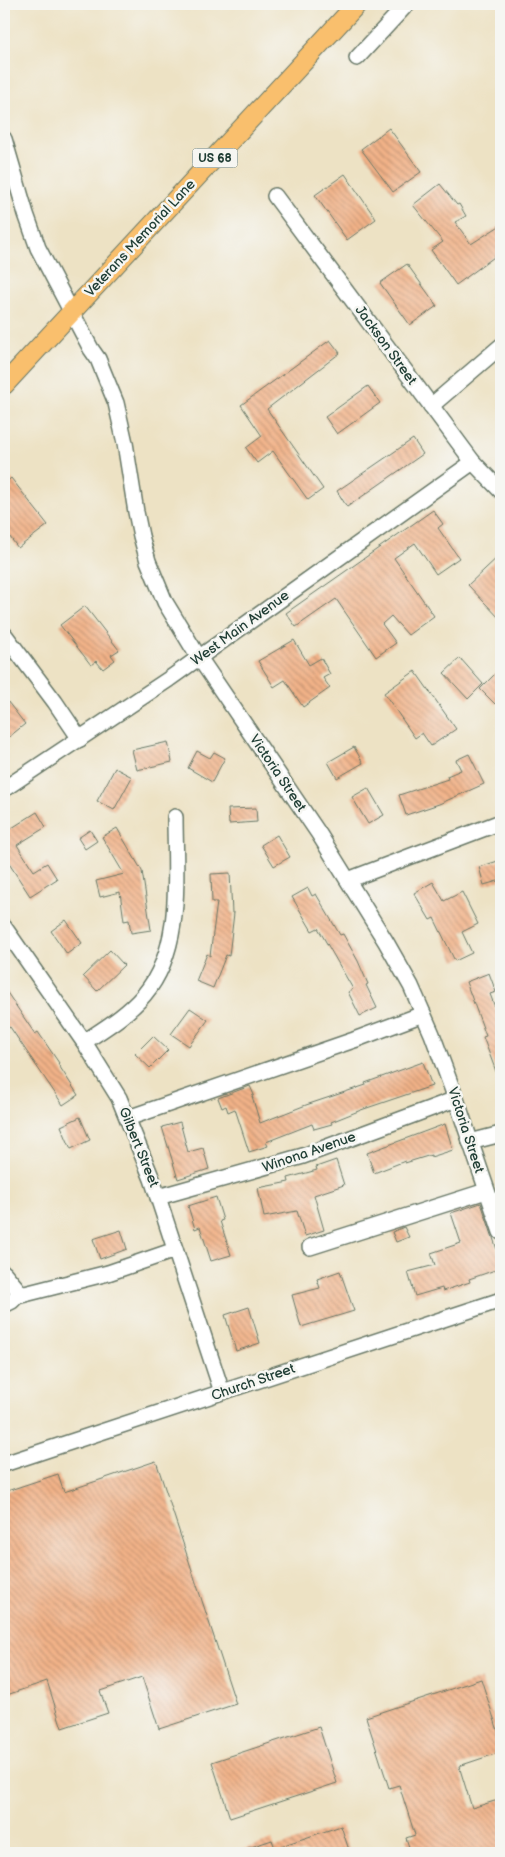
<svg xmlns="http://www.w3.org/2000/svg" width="505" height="1857" viewBox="0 0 505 1857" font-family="'Balsamiq Sans',sans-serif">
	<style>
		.building { fill: url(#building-back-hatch) }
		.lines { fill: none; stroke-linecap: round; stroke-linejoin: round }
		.minor-casing { stroke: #677766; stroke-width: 18 }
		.major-casing { stroke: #677766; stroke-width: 21 }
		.minor { stroke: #fff; stroke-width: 15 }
		.major { stroke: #f9bf6d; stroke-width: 19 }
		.labels { text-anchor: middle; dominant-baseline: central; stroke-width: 5; stroke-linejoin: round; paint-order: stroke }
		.shield { fill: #f6f6f2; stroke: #60746d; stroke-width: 1 }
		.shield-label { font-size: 12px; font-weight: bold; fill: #1f3d34 }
		.street-label { font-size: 14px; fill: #1f3d34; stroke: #f6f6f2 }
	</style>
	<defs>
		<pattern id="building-back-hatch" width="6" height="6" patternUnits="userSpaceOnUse" patternTransform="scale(1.25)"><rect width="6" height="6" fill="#f2b288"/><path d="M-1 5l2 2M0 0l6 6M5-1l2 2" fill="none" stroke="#c39270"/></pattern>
	</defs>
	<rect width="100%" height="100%" fill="#f6f6f2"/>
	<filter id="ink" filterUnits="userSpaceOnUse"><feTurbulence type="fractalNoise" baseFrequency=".02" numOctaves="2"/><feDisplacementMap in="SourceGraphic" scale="10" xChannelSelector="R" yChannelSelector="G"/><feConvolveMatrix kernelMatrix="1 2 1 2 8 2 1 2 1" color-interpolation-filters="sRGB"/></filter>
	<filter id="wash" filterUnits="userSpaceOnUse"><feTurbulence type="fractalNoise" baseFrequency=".0096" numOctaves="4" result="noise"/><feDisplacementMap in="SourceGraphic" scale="20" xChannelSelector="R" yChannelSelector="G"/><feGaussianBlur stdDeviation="1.12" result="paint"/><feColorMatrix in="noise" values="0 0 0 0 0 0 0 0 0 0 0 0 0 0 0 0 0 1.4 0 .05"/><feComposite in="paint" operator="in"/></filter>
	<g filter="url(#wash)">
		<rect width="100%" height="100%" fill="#ede2c4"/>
		<g id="blocks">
			<g class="building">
				<polygon points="389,128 421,172 393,192 361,149"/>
				<polygon points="345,174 376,219 347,240 315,195"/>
				<polygon points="440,184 457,205 459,204 466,216 455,222 471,244 501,225 501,252 456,285 431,250 443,242 413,205"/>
				<polygon points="407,264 437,306 410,325 380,283"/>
				<polygon points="330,340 340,353 267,409 323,489 308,500 273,451 257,463 246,448 262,436 241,405"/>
				<polygon points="368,386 380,403 337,434 325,417"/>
				<polygon points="413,439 423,454 347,507 337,491"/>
				<polygon points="11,478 48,525 18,548 4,529 4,484"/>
				<polygon points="433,510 443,524 438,528 459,558 436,574 415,543 394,558 434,616 408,635 391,616 382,624 396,643 376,657 336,599 296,627 286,613"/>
				<polygon points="501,554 501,620 468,585"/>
				<polygon points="85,606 119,650 111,655 115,660 103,669 96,661 91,665 60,625"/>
				<polygon points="294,640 309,665 321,658 330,674 323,678 330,688 303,707 285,680 274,687 258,661"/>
				<polygon points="460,658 483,684 468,699 444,673"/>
				<polygon points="501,668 501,698 495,704 480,689"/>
				<polygon points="415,671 456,729 431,746 422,733 415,738 384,693"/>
				<polygon points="4,697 25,724 4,741"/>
				<polygon points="168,742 172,762 137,770 132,750"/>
				<polygon points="354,747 363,763 337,778 328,762"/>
				<polygon points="197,751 210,758 214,752 225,758 212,782 188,768"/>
				<polygon points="469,754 484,784 439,804 406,815 399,795 448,779 447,776 461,770 456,760"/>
				<polygon points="115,768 132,777 114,810 97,801"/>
				<polygon points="368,788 384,815 368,824 352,797"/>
				<polygon points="256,808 257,822 229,824 228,809"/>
				<polygon points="37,812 46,827 17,845 34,871 47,863 57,879 30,896 8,862 4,866 4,833"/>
				<polygon points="117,828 142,871 151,930 131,933 129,920 124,921 120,892 100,897 96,881 124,874 102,837"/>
				<polygon points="90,830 97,841 85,849 78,838"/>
				<polygon points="277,835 290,857 274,866 261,845"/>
				<polygon points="501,860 501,880 484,885 479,867"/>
				<polygon points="230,873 232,913 234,913 229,956 226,955 213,988 196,981 207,954 210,956 217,902 212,902 211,874"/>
				<polygon points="433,882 444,901 462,892 478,924 462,932 472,953 455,961 434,918 430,920 414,893"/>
				<polygon points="308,888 312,896 316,894 340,935 343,934 358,961 368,984 366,985 377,1008 360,1016 348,992 353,989 318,928 312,931 292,897"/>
				<polygon points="66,920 82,943 67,954 51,931"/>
				<polygon points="110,950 124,965 97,991 83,976"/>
				<polygon points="489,973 496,992 490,994 501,1023 500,1082 483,1037 486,1036 466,982"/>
				<polygon points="4,988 35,1034 38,1032 59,1063 58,1064 78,1095 63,1105 10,1027 4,1031"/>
				<polygon points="190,1008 208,1020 189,1046 171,1034"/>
				<polygon points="153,1036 168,1050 150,1068 135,1054"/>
				<polygon points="423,1062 432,1086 361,1110 331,1122 332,1124 314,1129 312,1124 266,1142 268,1146 249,1152 235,1109 228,1112 226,1106 222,1108 218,1098 250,1086 254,1095 252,1096 260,1123 306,1105 366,1085 365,1083"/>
				<polygon points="80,1117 90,1140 71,1149 61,1126"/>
				<polygon points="180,1122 188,1152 203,1148 209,1169 178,1179 162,1127"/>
				<polygon points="445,1124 453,1150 431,1157 431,1155 405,1163 405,1161 374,1173 367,1153"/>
				<polygon points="336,1160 344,1185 314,1195 324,1230 305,1236 297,1211 264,1217 258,1188 289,1182 288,1178 317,1170 316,1167"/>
				<polygon points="216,1197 223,1220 220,1221 231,1255 211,1261 200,1227 195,1229 188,1206"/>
				<polygon points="481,1203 501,1261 501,1268 469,1279 470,1282 443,1291 442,1288 415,1296 408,1272 435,1265 431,1253 461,1243 451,1213"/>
				<polygon points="404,1227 409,1237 396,1242 392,1232"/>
				<polygon points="121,1230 127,1249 100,1259 93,1239"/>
				<polygon points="340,1271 354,1311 301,1327 292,1295 320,1288 317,1279"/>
				<polygon points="249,1307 260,1343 236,1351 225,1315"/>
				<polygon points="156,1461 236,1704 159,1729 142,1677 100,1691 108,1713 62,1728 47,1681 4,1696 4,1492 58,1474 64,1492"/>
				<polygon points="481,1679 501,1740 501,1752 459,1766 472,1808 501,1799 501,1853 411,1853 406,1838 415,1835 399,1785 389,1788 366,1717"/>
				<polygon points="319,1727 337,1783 230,1818 212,1762"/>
				<polygon points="341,1826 350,1853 239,1853 239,1851 272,1840 275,1848"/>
			</g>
		</g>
	</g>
	<g filter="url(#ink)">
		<use href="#blocks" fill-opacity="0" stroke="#677766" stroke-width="1"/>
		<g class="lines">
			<g class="minor-casing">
				<g id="minor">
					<polyline points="357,58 407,4"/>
					<polyline points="4,139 26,214 38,248 91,349 98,359 116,403 125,443 136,512 141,536 148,561 165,602 196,653 319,834 386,942 411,986 432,1034 456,1099 501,1232"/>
					<polyline points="275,196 473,462 501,491"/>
					<polyline points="431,406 501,346"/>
					<polyline points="4,634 55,702 80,739"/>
					<polyline points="4,789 169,679 473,462"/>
					<polyline points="348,880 501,822"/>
					<polyline points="4,927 84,1042 119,1098 152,1179 222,1392"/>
					<path d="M84,1042C105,1028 127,1015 144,995C184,948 175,875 175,817"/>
					<polyline points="128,1118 354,1040 423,1014"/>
					<polyline points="470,1142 501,1134"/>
					<polyline points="158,1197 303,1156 456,1099"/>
					<polyline points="310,1247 486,1191"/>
					<polyline points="4,1273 18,1290 17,1296"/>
					<polyline points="4,1305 12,1301 17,1296 108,1273 175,1250"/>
					<polyline points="4,1464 501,1300"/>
				</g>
			</g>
			<g class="major-casing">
				<polyline id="major" points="4,385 357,4"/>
			</g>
			<use href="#minor" class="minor"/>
			<use href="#major" class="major"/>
		</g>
	</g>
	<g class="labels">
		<rect class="shield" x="192.5" y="148.5" width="45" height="19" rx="4"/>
		<g class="shield-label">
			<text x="215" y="158">US 68</text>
		</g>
		<g class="street-label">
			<text transform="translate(140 238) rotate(-47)">Veterans Memorial Lane</text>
			<text transform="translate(386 345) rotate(54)">Jackson Street</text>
			<text transform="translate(240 628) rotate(-36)">West Main Avenue</text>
			<text transform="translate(278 773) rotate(56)">Victoria Street</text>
			<text transform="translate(466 1130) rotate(72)">Victoria Street</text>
			<text transform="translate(139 1147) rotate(68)">Gilbert Street</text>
			<text transform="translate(309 1152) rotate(-19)">Winona Avenue</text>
			<text transform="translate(253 1382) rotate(-19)">Church Street</text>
		</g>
	</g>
	<rect width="505" height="1857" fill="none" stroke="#f6f6f2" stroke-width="20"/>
</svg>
